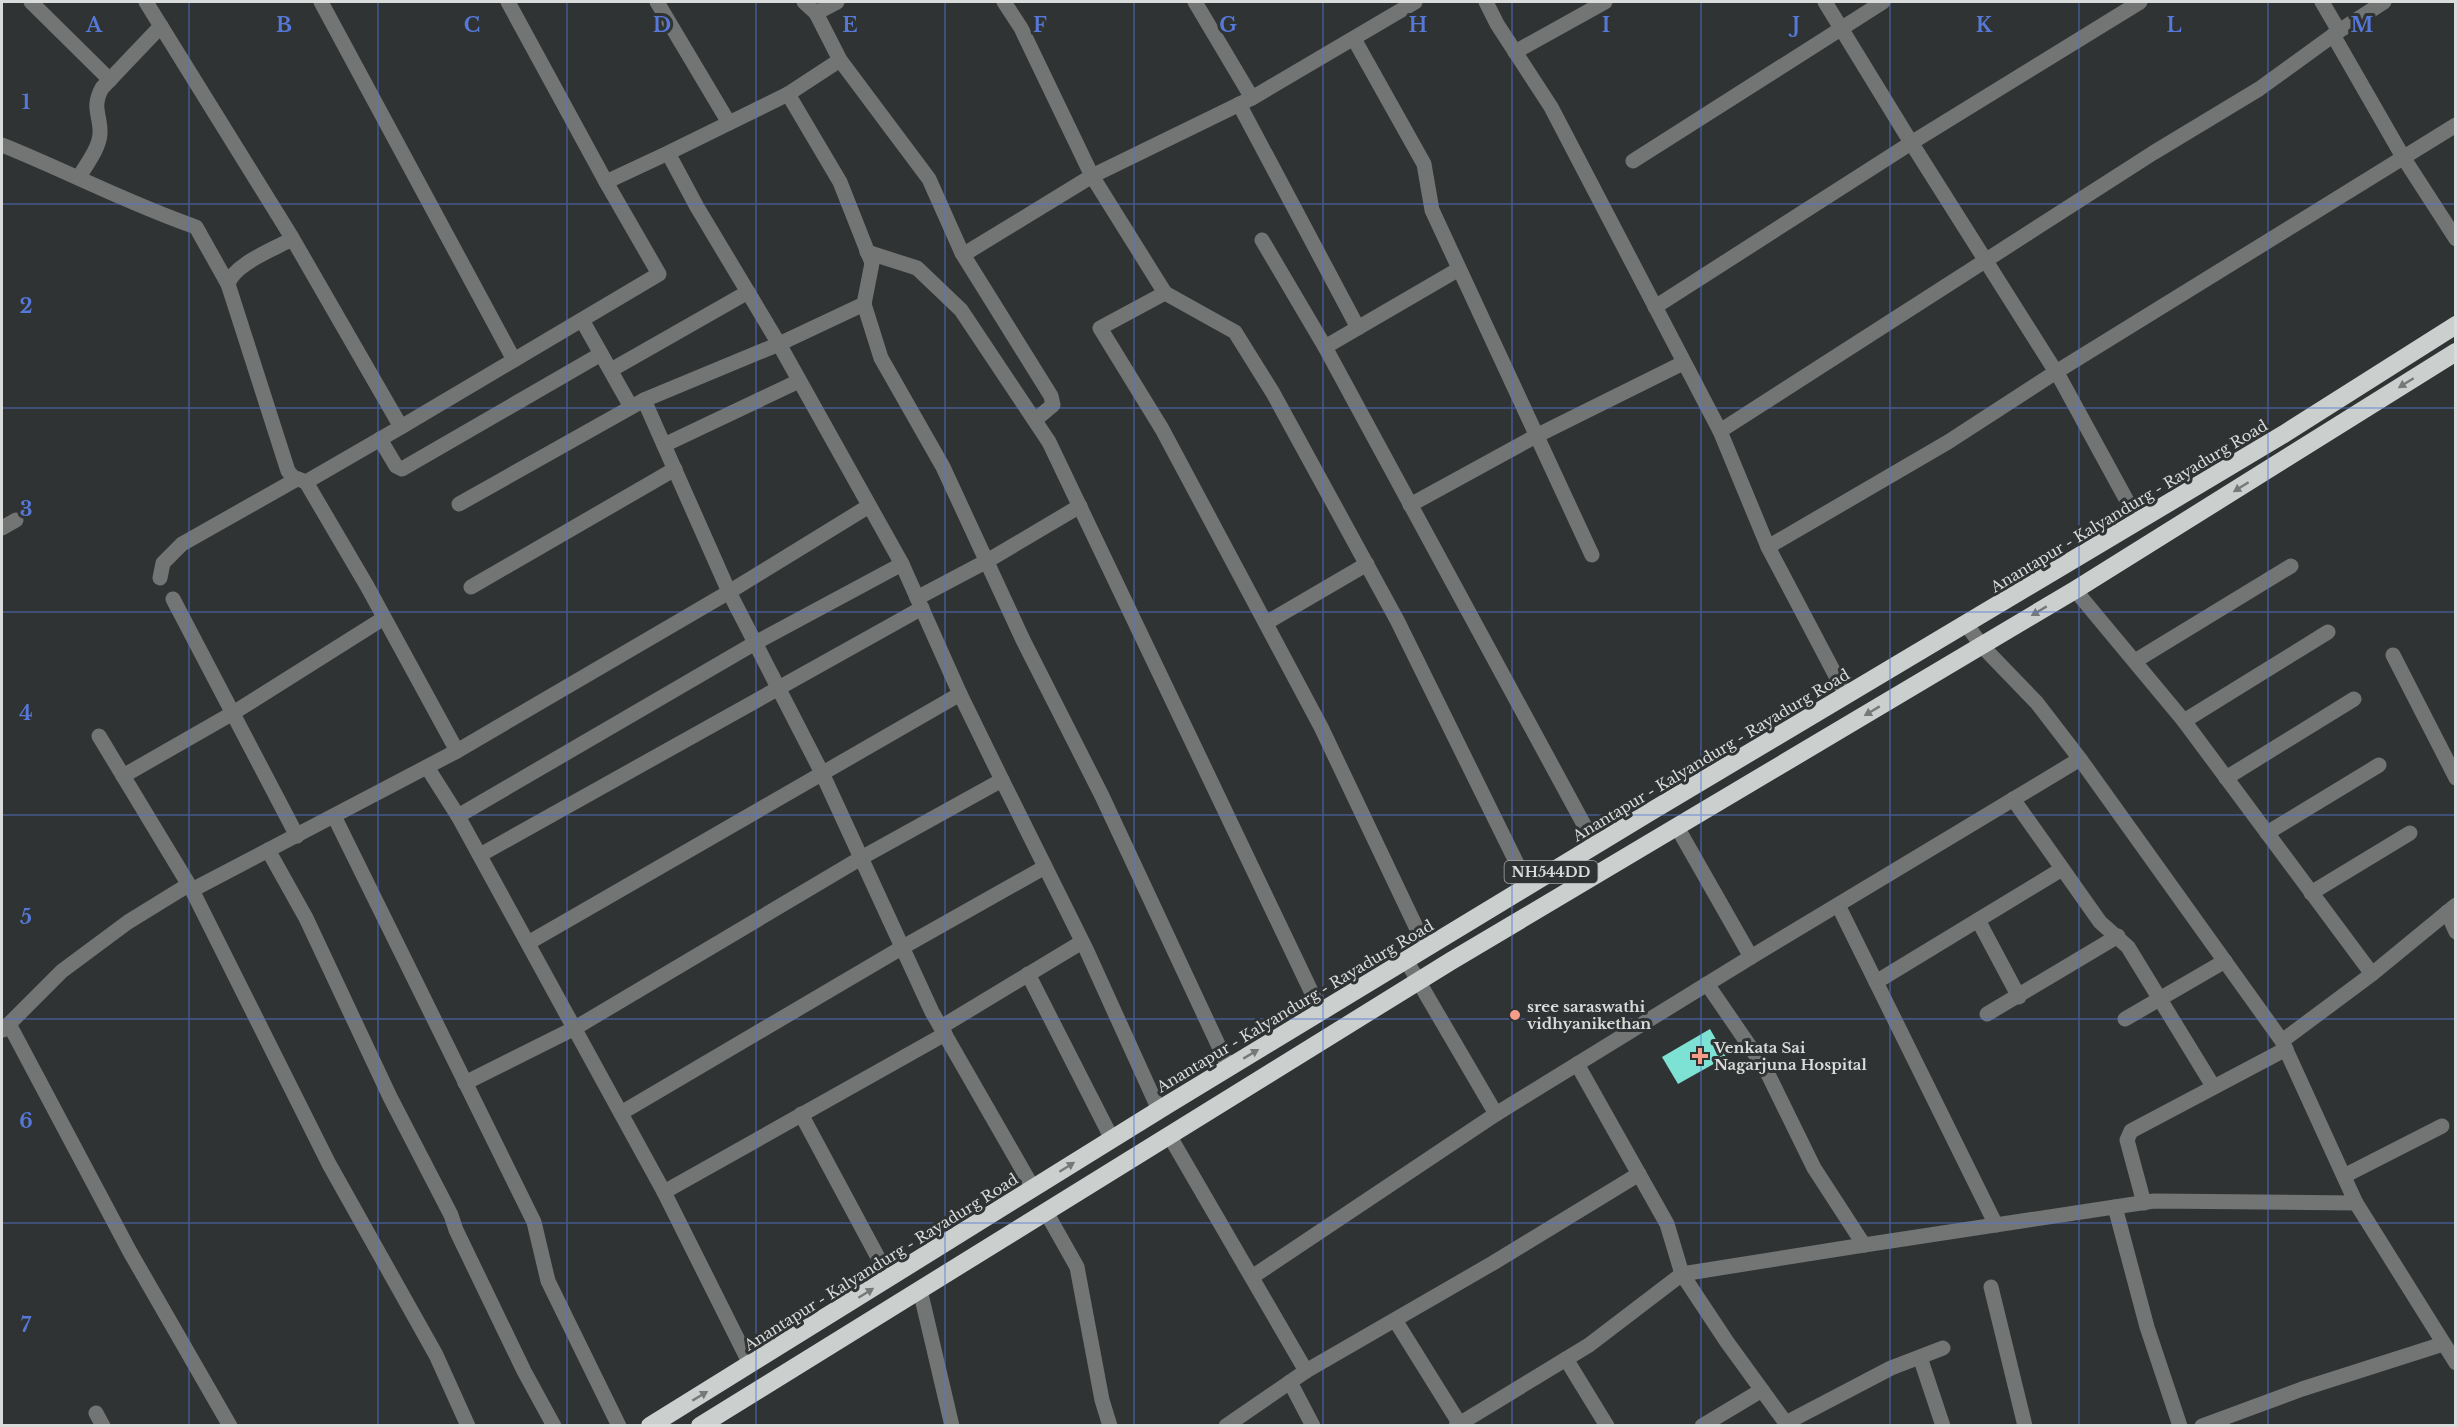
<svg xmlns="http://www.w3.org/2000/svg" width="2457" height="1427" viewBox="0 0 2457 1427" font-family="'Libre Baskerville',serif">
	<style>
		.building { fill: #7de2d3 }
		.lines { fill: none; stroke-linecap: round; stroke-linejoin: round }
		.minor { stroke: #737474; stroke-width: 15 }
		.highway { stroke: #cbcfce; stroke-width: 18 }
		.oneway { fill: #767979 }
		.grid { fill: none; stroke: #5679d9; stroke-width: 1.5; stroke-opacity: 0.55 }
		.poi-dot { fill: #f49e8a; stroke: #303333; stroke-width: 2 }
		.labels { text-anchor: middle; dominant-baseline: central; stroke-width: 6; stroke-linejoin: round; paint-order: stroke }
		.shield { fill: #303333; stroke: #a7a9a9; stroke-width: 1.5 }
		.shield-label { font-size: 14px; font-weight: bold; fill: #dadcdb }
		.street-label { font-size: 15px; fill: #dadcdb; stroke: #303333 }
		.poi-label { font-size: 15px; font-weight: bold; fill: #dadcdb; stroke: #303333; text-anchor: start }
		.grid-label { font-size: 20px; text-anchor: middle; font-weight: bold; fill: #5679d9; stroke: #303333; stroke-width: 6; stroke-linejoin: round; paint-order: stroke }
	</style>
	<rect width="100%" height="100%" fill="#303333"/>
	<polygon class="building" points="1710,1029 1726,1057 1678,1084 1662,1057"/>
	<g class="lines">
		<g class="minor">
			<polyline points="31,2 110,80"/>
			<polyline points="146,2 291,236 401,427 306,482 367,586 457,751"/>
			<polyline points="321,2 514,360"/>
			<polyline points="508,2 606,182"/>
			<polyline points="657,2 729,123"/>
			<polyline points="804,2 816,13"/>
			<polyline points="837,2 816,13 840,60 929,179 962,253 966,253 1092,176 1021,28 1004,2"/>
			<polyline points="1195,2 1252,98 1092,176 1165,293 1100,328 1162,429 1321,727 1426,948"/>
			<polyline points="1486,2 1497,24 1551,107 1720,431 1768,547 1846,695"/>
			<polyline points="1825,2 1907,136 2061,380 2138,521"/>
			<polyline points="2339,31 2384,2"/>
			<polyline points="2333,35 2403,157 2456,239"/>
			<polyline points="1354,39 1424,164 1432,210 1592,555"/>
			<polyline points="1515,52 1605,2"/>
			<polyline points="788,94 840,60"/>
			<polyline points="1252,98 1415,2"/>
			<polyline points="1239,104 1358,328"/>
			<path d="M2,145C67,171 129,204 196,227L228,284"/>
			<polyline points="1633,161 1883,2"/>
			<path d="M79,177C86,165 99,149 100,134C101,115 91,108 102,88L161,26"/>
			<path d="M292,239C274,249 234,264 228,284L288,471L293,477L306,482"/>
			<polyline points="1262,240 1325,347 1595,845"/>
			<polyline points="867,252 917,268 961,310 1049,442 1321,1012"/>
			<polyline points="962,253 1051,396 1053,405 1035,420"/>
			<polyline points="1165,293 1235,332 1273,393 1397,620 1528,886"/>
			<polyline points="864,304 881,358 943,467 1023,640 1102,796 1229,1068"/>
			<polyline points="1655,307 1911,143 2140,2"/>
			<polyline points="582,320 631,407"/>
			<polyline points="1325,347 1459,269"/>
			<polyline points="611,370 748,292"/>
			<polyline points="644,400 779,344 902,564 960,694 1002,780"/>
			<polyline points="401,427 659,274 606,182 668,153 697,207 779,344 864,304 872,263 840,182 788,94 668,153"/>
			<polyline points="1720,431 2153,153 2259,89 2339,31 2322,2"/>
			<polyline points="380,439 396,466 402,469 601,354"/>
			<polyline points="664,445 799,381"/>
			<polyline points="459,504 644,400 729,592 822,773 932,1012 1033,1188"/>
			<polyline points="1410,505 1536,436 1683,363"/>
			<polyline points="2,528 16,520"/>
			<polyline points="1768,547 1948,442 2056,372 2456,125"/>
			<polyline points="160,578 163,563 182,544 297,479"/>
			<polyline points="471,587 675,469"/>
			<polyline points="2075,590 2184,721 2372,974 2282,1041"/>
			<polyline points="917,598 987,561 1080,506"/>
			<polyline points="173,599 297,836"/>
			<polyline points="1266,623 1367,564"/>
			<polyline points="1966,624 1982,646 2037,703 2080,759"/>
			<polyline points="2393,655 2456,778"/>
			<polyline points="2135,661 2291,566"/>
			<polyline points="2184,721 2328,632"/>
			<polyline points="99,736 192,890 329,1164 436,1355 468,1426"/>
			<polyline points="427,767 458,816"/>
			<polyline points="123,776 233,713 384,618"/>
			<polyline points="2226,778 2354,699"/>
			<polyline points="2013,799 2100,922 2128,947 2213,1086"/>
			<polyline points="334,816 534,1222 548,1281 619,1426"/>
			<polyline points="2267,833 2379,765"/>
			<polyline points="268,850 306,918 390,1097 451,1215 456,1230 524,1371 554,1426"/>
			<polyline points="480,855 922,608"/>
			<polyline points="192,890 457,751 729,592 869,506"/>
			<polyline points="2311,893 2410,833"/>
			<polyline points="1838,905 1996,1225"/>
			<polyline points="2447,912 2456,932"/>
			<polyline points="1978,920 2019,997"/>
			<polyline points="528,943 960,694"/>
			<polyline points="1751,957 2080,759 2282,1041 2356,1203 2456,1363"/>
			<polyline points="1406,960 1496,1114"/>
			<polyline points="1028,974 1112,1139"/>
			<polyline points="2372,974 2456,905"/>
			<polyline points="1876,982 2062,869"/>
			<polyline points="1987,1014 2118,936"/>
			<polyline points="2125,1019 2225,961"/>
			<polyline points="9,1024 130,1252 230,1426"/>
			<polyline points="941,1027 1082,942"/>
			<polyline points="3,1030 62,971 128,922 188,885"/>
			<polyline points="1577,1064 1667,1224 1682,1274 1727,1342 1788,1426"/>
			<polyline points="465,1083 575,1028 861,858 1002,780 1086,949 1159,1110"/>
			<polyline points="621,1113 903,947 1045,867"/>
			<polyline points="801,1114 889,1278"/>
			<polyline points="1169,1135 1306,1371 1226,1426"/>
			<polyline points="2344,1176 2442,1126"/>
			<polyline points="664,1192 945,1034"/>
			<polyline points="2144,1203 2127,1140 2131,1131 2286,1049"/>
			<polyline points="2115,1207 2147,1327 2180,1426"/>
			<polyline points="1046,1212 1077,1267 1102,1400 1110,1426"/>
			<polyline points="1864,1245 2154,1201 2356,1203"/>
			<polyline points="1252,1277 1496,1114 1751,957 1677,827"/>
			<polyline points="1991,1287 2025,1426"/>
			<polyline points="920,1290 952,1426"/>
			<polyline points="1395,1320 1461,1426"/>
			<polyline points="1920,1357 1943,1426"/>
			<polyline points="1566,1359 1607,1426"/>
			<polyline points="750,1364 664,1192 458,816 755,643 902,564"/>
			<polyline points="1306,1371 1493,1263 1639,1174"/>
			<polyline points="1290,1382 1313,1426"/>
			<polyline points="96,1413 103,1426"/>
			<polyline points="1786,1423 1891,1368 1943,1348"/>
			<polyline points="1456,1426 1589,1345 1682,1274 1864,1245 1814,1168 1766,1070 1707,984"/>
			<polyline points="1702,1426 1762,1390"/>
			<polyline points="2202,1426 2302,1389 2443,1344"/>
		</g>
		<g class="highway">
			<polyline points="650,1426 1167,1105 1650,812 2284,434 2456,325"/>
			<polyline points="700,1426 1451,961 2075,590 2456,352"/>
		</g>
	</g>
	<defs><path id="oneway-solid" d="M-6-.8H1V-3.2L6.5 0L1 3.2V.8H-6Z" transform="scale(1.5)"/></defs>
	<g class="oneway">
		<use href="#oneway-solid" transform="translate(2406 383) rotate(148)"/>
		<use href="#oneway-solid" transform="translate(2241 487) rotate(148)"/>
		<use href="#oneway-solid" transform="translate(2039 611) rotate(149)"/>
		<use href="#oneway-solid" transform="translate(1872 711) rotate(149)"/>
		<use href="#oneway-solid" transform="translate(1251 1054) rotate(-31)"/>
		<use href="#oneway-solid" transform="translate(1067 1167) rotate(-32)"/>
		<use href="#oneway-solid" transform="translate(866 1293) rotate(-32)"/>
		<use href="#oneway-solid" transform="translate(700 1396) rotate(-31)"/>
	</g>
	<path class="grid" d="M189,2V1426M378,2V1426M567,2V1426M756,2V1426M945,2V1426M1134,2V1426M1323,2V1426M1512,2V1426M1701,2V1426M1890,2V1426M2079,2V1426M2268,2V1426M2,204H2456M2,408H2456M2,612H2456M2,815H2456M2,1019H2456M2,1223H2456"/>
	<g class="poi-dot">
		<circle cx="1515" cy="1015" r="6"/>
		<path d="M1697 1047h6v6h6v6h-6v6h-6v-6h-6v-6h6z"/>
	</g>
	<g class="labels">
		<rect class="shield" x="1504.5" y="861" width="93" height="22" rx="4.5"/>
		<g class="shield-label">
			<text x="1551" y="872">NH544DD</text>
		</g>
		<g class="street-label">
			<text transform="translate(2129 506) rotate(-31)">Anantapur - Kalyandurg - Rayadurg Road</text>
			<text transform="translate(1711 755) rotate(-31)">Anantapur - Kalyandurg - Rayadurg Road</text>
			<text transform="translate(1295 1006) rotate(-31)">Anantapur - Kalyandurg - Rayadurg Road</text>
			<text transform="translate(881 1262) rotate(-32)">Anantapur - Kalyandurg - Rayadurg Road</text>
		</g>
		<g class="poi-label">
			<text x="1527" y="1006">sree saraswathi<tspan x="1527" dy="17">vidhyanikethan</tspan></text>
			<text x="1714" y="1047">Venkata Sai<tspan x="1714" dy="17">Nagarjuna Hospital</tspan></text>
		</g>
	</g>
	<g class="grid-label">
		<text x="94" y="32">A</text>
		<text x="284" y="32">B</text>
		<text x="472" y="32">C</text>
		<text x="662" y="32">D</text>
		<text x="850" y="32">E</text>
		<text x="1040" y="32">F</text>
		<text x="1228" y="32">G</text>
		<text x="1418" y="32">H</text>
		<text x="1606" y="32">I</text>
		<text x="1796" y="32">J</text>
		<text x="1984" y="32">K</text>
		<text x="2174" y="32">L</text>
		<text x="2362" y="32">M</text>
		<text x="26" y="109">1</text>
		<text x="26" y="313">2</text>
		<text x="26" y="516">3</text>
		<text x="26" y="720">4</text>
		<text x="26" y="924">5</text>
		<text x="26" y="1128">6</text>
		<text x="26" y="1332">7</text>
	</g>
	<rect width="2457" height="1427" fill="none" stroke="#dadcdb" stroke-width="6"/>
</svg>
